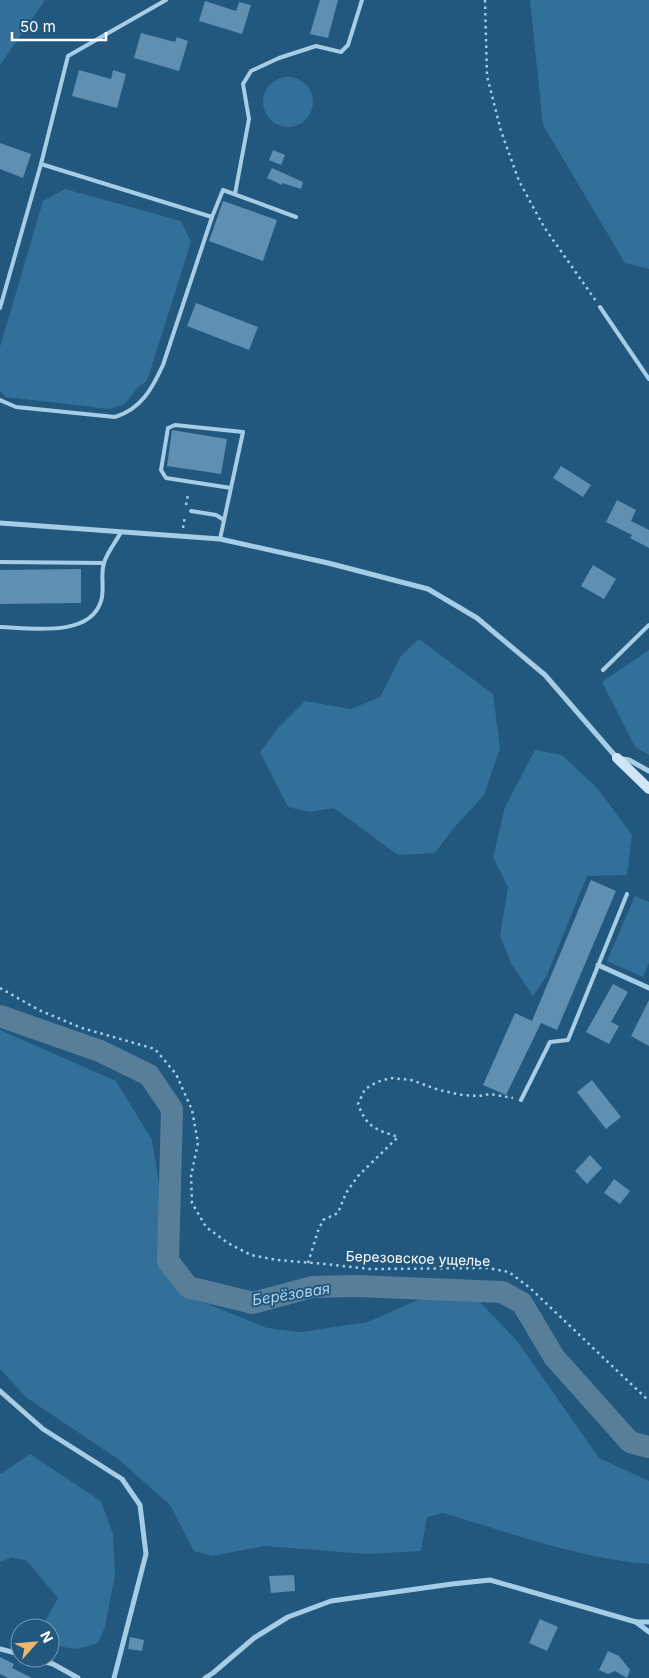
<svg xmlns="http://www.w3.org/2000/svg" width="649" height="1678" viewBox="0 0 649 1678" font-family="Inter,sans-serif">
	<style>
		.green { fill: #327099 }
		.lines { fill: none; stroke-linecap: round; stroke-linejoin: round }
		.river { stroke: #587f9a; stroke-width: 22 }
		.building { fill: #5f8fb1 }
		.path { stroke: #a6cde6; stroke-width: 2.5; stroke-dasharray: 2.5 4; stroke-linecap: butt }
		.lane { stroke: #a6cde6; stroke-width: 4 }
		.street { stroke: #a6cde6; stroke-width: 5 }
		.secondary { stroke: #d0e6f5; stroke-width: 10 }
		.labels { text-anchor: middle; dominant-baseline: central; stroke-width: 4; stroke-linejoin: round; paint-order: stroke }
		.street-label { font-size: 14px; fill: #fff; stroke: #22577e }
		.water-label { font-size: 15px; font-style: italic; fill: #b2d6ee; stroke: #22577e }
	</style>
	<rect width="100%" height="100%" fill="#22577e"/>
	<g class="green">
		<polygon points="0,0 45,0 0,65"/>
		<polygon points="530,0 649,0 649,269 625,263 543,125"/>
		<circle cx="288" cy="102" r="25"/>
		<polygon points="65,189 181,221 191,242 147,381 139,386 125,404 109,409 6,397 0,391 0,347 43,201"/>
		<polygon points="419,639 493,694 500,748 484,795 452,830 435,853 398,855 334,808 309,812 288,807 260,752 279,727 305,701 351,709 380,697 401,656"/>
		<polygon points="649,650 649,755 635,747 602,682"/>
		<polygon points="535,750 562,755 598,789 632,835 627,875 587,876 547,975 533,996 512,965 500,936 508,887 493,857 505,807"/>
		<polygon points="635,896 649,902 649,963 643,977 607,961"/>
		<path d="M0,1030L116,1081L152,1140L160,1191L159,1256L174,1285L188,1296L267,1328L301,1332L368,1322L429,1295L480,1302L517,1341L599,1458L649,1481V1564C578,1558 511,1533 443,1513L427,1517L421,1551L368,1554L264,1546L212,1556L194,1551L170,1505L118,1459L27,1398L0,1369Z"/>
		<path d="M30,1454L101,1501L113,1534L115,1574L105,1627L98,1643C77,1650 71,1651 51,1642L50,1628H43L42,1626L58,1598L27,1561L12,1557L0,1562V1473H2Z"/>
	</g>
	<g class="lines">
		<polyline class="river" points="0,1016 100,1051 149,1075 172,1109 168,1261 188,1287 253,1303 312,1287 356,1286 502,1292 522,1303 554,1357 630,1442 649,1447"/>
	</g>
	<g class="building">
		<polygon points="320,0 338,0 328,38 310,34"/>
		<polygon points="205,1 236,11 239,2 251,5 242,34 199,21"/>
		<polygon points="141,33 175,42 177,37 188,41 179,71 134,58"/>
		<polygon points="79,70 111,79 113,70 126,74 117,108 72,96"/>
		<polygon points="0,143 31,154 23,178 0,169"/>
		<polygon points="273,150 285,155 281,165 269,160"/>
		<polygon points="272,168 303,182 301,189 282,183 282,185 267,178"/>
		<polygon points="223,201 277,220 263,261 209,241"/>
		<polygon points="196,303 258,327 249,350 187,326"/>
		<polygon points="172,430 227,439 221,474 167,466"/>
		<polygon points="561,466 591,485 583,497 553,478"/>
		<polygon points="617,500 636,510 631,521 649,530 649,548 630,538 632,535 606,522"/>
		<polygon points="593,565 616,579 604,599 581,586"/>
		<polygon points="81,569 81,603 0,604 0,570"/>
		<polygon points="591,880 616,891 557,1030 541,1023 506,1095 483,1085 515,1013 532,1021"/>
		<polygon points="613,984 628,992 611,1022 619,1026 609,1044 586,1032"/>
		<polygon points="649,1000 649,1046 631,1036"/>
		<polygon points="592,1080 621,1117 606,1129 577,1092"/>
		<polygon points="590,1155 602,1168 587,1184 575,1171"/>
		<polygon points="614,1179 630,1191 620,1204 604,1193"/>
		<polygon points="294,1575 295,1591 271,1593 269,1576"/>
		<polygon points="540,1619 558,1627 547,1651 529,1643"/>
		<polygon points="130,1637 144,1640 142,1651 128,1649"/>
		<polygon points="608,1651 619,1656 630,1670 627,1678 615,1671 608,1674 599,1670"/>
		<polygon points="0,1657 14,1664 12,1668 32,1678 8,1678 0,1674"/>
	</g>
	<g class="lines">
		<g class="path">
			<polyline points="485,0 487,76 501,131 519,181 544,227 596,301"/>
			<polyline points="186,505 188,494"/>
			<polyline points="183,528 185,516"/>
			<polyline points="0,988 39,1010 82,1028 155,1049 176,1074 192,1110 198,1143 191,1176 192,1203 206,1227 228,1243 251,1255 277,1260 325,1264 370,1269 488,1268 509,1272 530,1288 649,1401"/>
			<path d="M308,1263L318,1231L323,1220L338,1213L346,1193L358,1176L398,1137C375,1129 367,1128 358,1104L365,1089L377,1082L391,1078L411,1080L439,1090L462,1095L479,1096L490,1094L513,1098"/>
		</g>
		<g class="lane">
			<polyline points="41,164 212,217"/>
			<polyline points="235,194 249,119 243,84 251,71 279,58 316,46 341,52 348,45 362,0"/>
			<polyline points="600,307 649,379"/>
			<polyline points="0,308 41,164 68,56 166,0"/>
			<path d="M0,400L16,407L115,417C141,409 152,389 163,365L212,217L223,190L296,217"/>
			<polyline points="191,511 216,515 224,520"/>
			<polyline points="220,539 243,432 175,425 168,428 161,470 166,478 231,488"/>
			<polyline points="0,562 104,563"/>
			<path d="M0,627C30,628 90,638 101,601C105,589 100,575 104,563C107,552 116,542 121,532"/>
			<polyline points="603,670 649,625"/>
			<polyline points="521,1100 550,1042 568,1040 627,894"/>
		</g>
		<g class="street">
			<polyline points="0,523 220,539 328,563 428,589 477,618 545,675 617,758 629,760 649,771"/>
			<polyline points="598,965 649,988"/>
			<polyline points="0,1391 43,1429 122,1479 140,1505 146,1554 114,1678"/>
			<polyline points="636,1622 649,1632"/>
			<polyline points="0,1649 20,1654"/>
			<polyline points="32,1658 53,1664 78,1678"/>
			<polyline points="205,1678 213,1673 254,1638 288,1617 331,1601 452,1584 490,1580 636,1622 649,1622"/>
		</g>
		<polyline class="secondary" points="617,758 649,789"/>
	</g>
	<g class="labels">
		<g class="street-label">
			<text transform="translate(418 1258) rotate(2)">Березовское ущелье</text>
		</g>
		<g class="water-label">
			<text transform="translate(291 1294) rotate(-9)">Берёзовая</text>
		</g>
	</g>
	<g transform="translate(35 1643) rotate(63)"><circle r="24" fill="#22577e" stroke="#7a9ab2"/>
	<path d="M0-4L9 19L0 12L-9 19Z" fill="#f2b669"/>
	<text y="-8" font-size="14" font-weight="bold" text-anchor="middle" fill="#ffffff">N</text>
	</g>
	<path d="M12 32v8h94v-8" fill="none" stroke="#ffffff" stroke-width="2.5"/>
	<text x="20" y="32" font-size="15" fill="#ffffff" stroke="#22577e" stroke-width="4" paint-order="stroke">50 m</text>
</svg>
